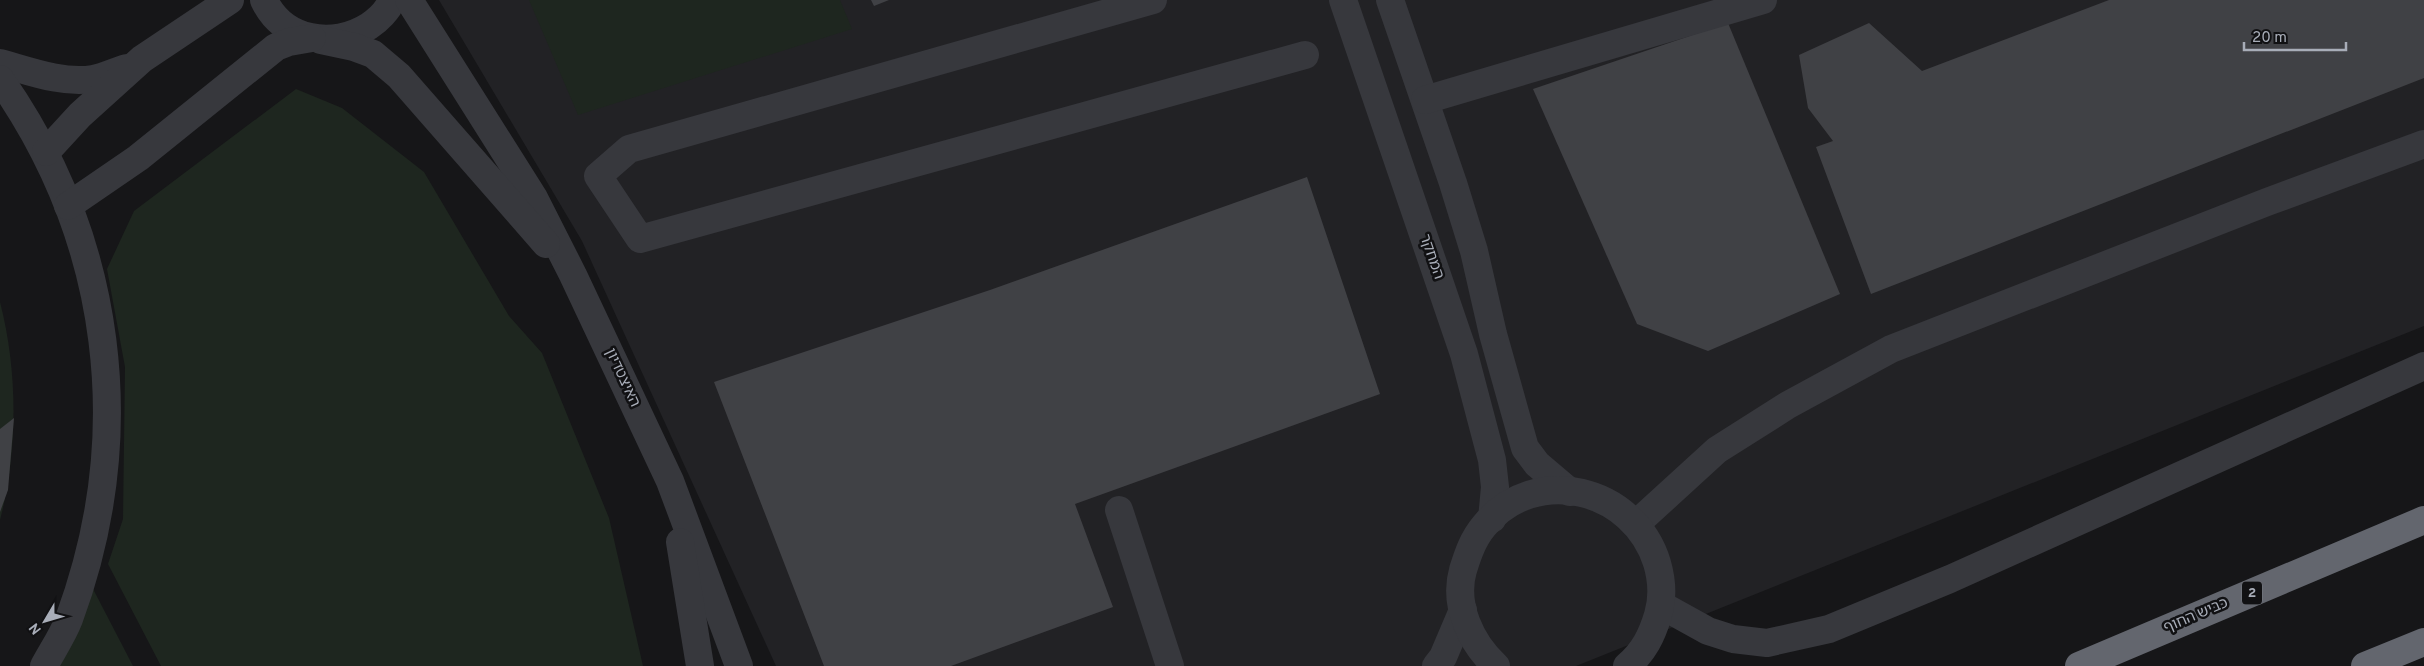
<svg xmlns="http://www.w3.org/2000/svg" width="2424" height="666" viewBox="0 0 2424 666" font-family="Overpass,'Noto Sans Hebrew',sans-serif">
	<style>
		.built { fill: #222225 }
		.green { fill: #1e261f }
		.building { fill: #404145 }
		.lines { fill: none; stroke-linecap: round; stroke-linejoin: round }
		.minor { stroke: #37383d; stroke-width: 28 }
		.highway { stroke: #63666e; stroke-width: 28 }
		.labels { text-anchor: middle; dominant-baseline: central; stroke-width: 5; stroke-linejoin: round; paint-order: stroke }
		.shield { fill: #111113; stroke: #7b7e86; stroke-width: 1 }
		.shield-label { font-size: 14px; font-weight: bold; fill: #a8adb8 }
		.street-label { font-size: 15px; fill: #a8adb8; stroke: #111113 }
	</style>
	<rect width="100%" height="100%" fill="#161618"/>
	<polygon class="built" points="439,0 2424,0 2424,326 1576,666 776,666 582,241"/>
	<g class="green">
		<polygon points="529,0 840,0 852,29 578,115"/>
		<polygon points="296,89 342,108 424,172 509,316 542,353 609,518 643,666 161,666 108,564 123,519 125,367 107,269 134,211"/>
		<path d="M0,302C18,372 18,450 0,520Z"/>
		<polygon points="92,587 133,666 56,666"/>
	</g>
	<g class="building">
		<polygon points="871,0 889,0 874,6"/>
		<polygon points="2109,0 2424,0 2424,78 1871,294 1816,147 1833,141 1808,108 1799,55 1869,23 1922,71"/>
		<polygon points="1728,23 1840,294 1708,351 1637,324 1533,89"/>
		<polygon points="1307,177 1380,394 1075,504 1113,607 951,666 824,666 714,382 990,290"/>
		<polygon points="14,418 8,490 0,512 0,429"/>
	</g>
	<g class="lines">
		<g class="minor">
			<path d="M264,0C283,41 333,49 369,26C378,20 388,10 392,0"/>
			<polyline points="409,0 534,198 573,275 670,481 739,666"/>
			<polyline points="1153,0 629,149 598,176 640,239 1305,55"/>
			<polyline points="1343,0 1464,354 1492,460 1495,487 1492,519"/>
			<polyline points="1390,0 1453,183 1474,251 1493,334 1525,448 1537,464 1570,492"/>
			<polyline points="321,40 354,47 373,54 399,76 546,244"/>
			<path d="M0,63C29,71 63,84 93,79C104,77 116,71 127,68"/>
			<path d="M0,79C113,240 137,435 69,619C63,635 52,651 44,666"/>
			<polyline points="1425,100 1763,0"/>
			<polyline points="46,152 80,115 142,59 230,0"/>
			<polyline points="68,206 138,158 276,47 289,42 312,38"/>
			<polyline points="1119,510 1170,666"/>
			<polyline points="1636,524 1717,450 1788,405 1891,349 2267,202 2424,144"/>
			<polyline points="680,542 700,666"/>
			<polyline points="1661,605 1708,631 1733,639 1767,643 1829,629 1950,579 2424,366"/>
			<polyline points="1436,666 1443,657 1463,610"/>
			<path d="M1496,666C1471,643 1453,605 1463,570C1468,554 1473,539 1484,526C1535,463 1634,488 1657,563C1662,580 1663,598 1658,615C1652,635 1644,652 1627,666"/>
		</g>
		<g class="highway">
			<polyline points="2079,666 2424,520"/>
			<polyline points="2365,666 2424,642"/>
		</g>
	</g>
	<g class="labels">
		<rect class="shield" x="2242" y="581.5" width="20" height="23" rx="4"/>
		<g class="shield-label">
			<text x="2252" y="593">2</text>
		</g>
		<g class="street-label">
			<text transform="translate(1431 257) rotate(71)">המחקר</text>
			<text transform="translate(622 378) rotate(65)">האיצטדיון</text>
			<text transform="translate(2196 616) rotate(-23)">כביש החוף</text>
		</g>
	</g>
	<g transform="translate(45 621) rotate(232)" stroke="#111113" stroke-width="4" paint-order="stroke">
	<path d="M0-4L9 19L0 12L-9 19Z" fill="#a8adb8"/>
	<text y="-8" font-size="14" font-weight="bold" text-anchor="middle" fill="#a8adb8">N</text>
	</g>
	<path d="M2244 42v8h102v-8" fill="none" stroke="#a8adb8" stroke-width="2.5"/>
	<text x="2252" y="42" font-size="15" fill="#a8adb8" stroke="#111113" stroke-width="4" paint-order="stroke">20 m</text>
</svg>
